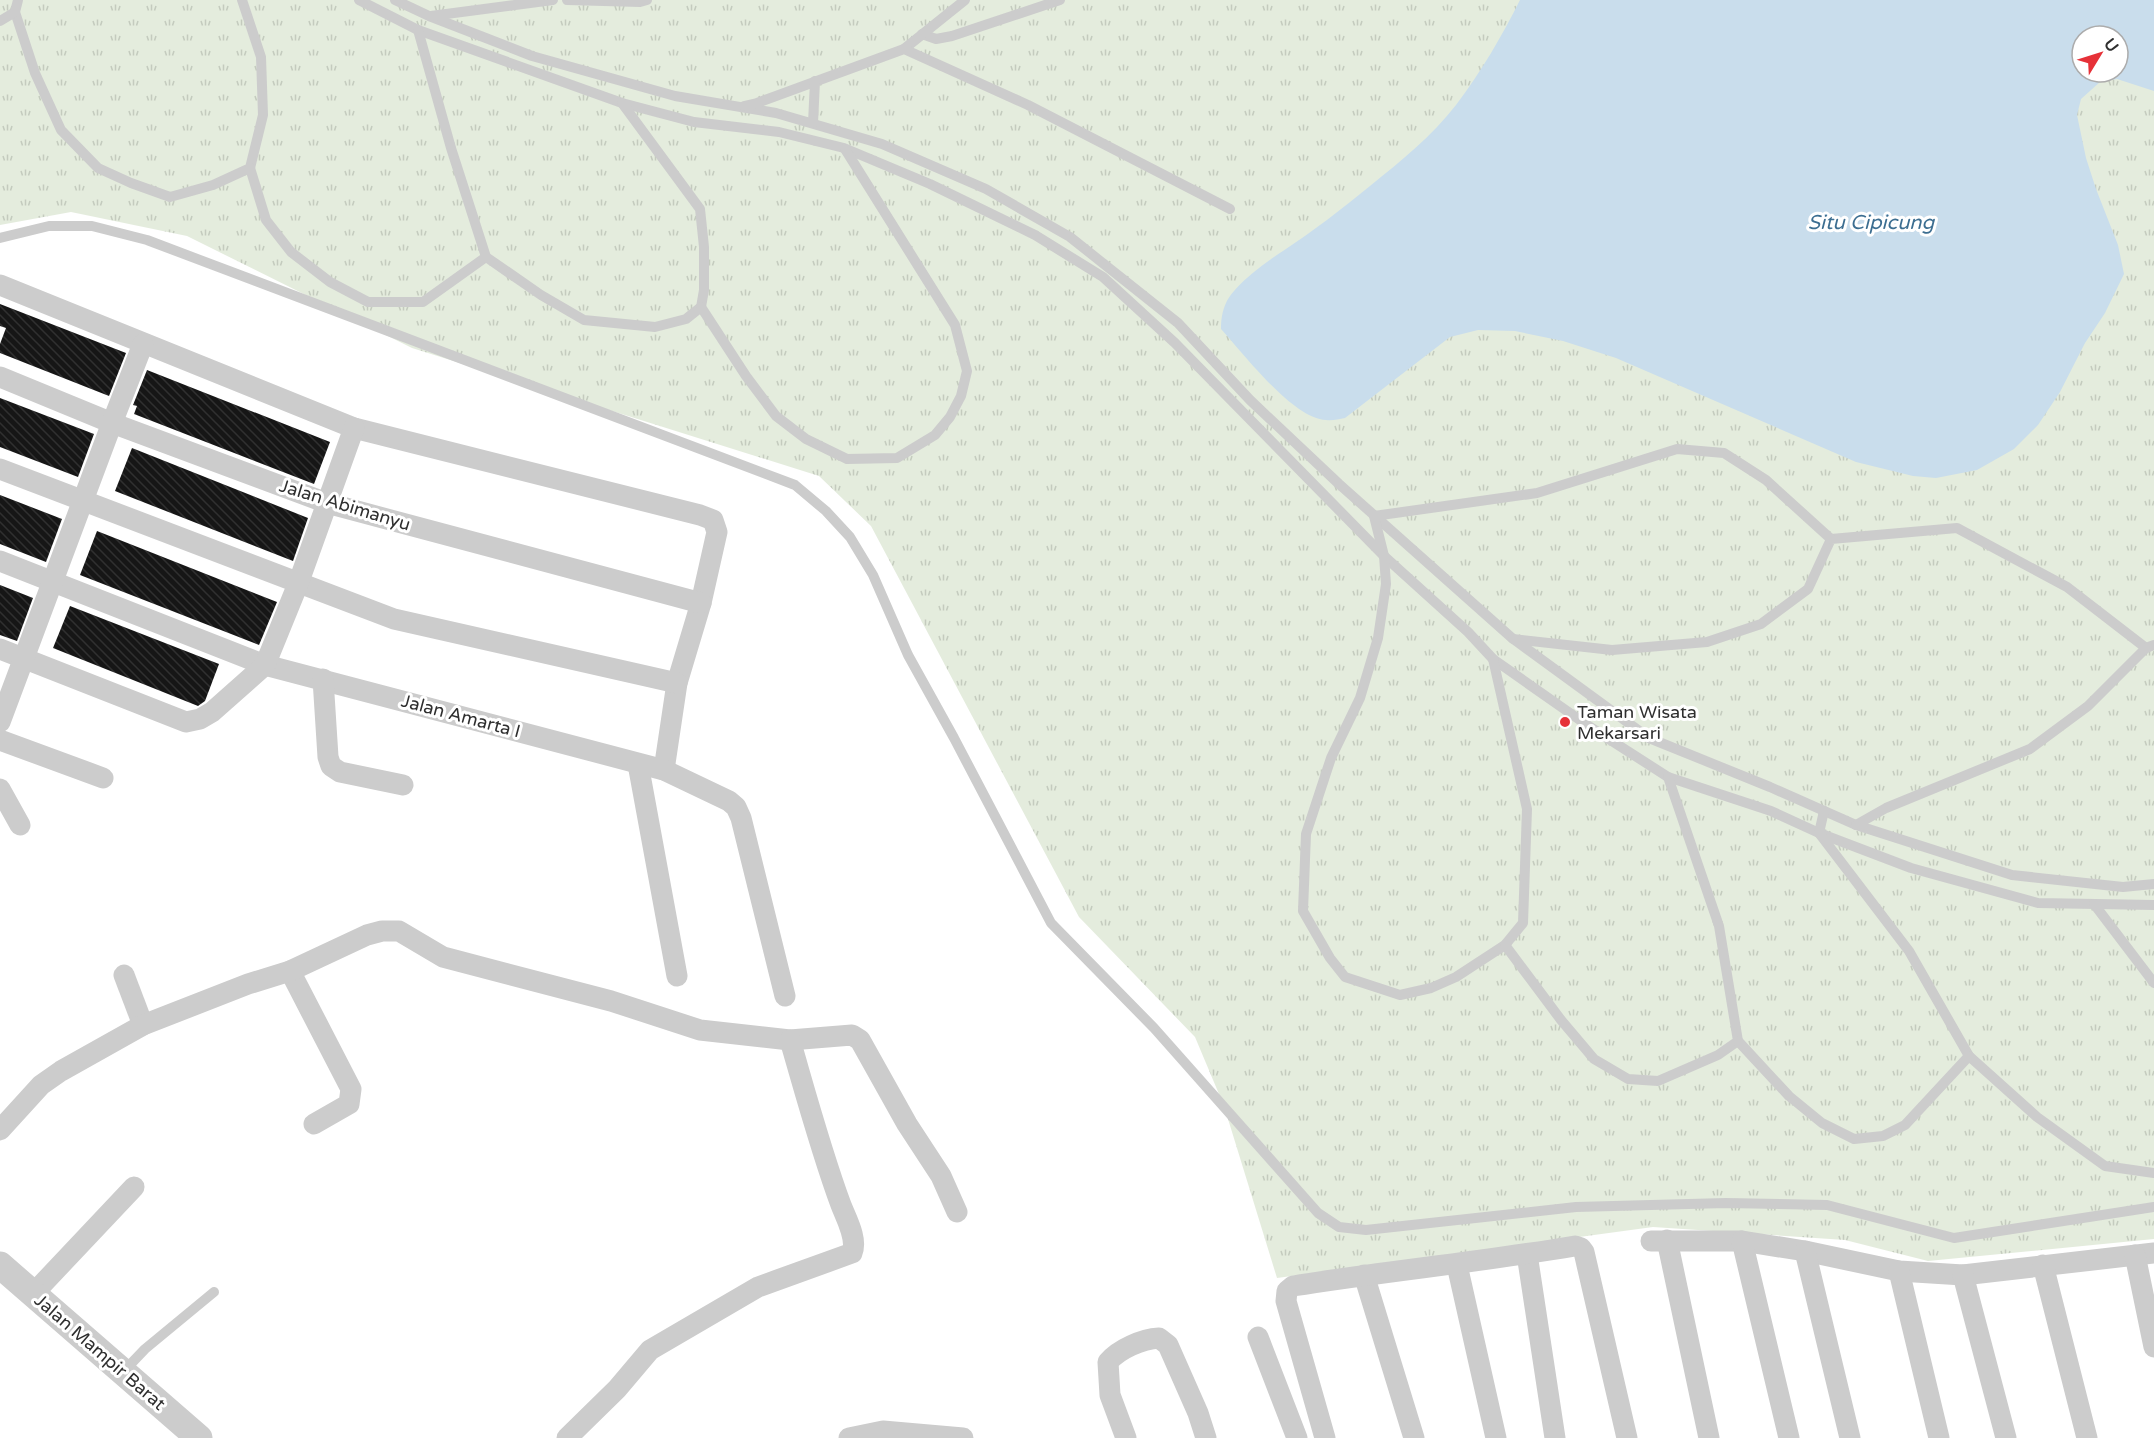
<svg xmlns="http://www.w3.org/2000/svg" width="2154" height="1438" viewBox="0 0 2154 1438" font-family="'Varela Round',sans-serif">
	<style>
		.grass { fill: url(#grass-tufts); fill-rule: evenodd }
		.water { fill: #c9ddec; fill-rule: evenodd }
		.building { fill: url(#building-back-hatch) }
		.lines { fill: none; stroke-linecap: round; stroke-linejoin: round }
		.service { stroke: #ccc; stroke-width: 10 }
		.minor { stroke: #ccc; stroke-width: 21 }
		.tertiary { stroke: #ccc; stroke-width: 27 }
		.poi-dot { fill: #e63138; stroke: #fff; stroke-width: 2 }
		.labels { text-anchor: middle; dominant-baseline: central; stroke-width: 6; stroke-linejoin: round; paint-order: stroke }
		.street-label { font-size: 18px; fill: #2f2f2f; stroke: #fff }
		.poi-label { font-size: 18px; fill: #2f2f2f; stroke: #fff; text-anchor: start }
		.water-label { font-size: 20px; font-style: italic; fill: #3c6e91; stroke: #fff }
	</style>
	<defs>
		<pattern id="grass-tufts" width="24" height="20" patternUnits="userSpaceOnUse" patternTransform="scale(1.5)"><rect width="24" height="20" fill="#e4ecdd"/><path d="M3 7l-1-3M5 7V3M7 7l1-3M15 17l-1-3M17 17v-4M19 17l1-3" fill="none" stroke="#c4cbbe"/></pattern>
		<pattern id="building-back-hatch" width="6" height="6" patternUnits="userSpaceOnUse" patternTransform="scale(1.5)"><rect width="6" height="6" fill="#161616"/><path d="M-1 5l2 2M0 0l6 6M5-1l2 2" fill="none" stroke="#303030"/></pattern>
	</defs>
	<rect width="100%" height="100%" fill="#fff"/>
	<path class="grass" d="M0,0H2154V1239L1928,1261L1845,1240L1653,1227L1277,1278L1224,1106L1195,1037L1079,917L871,526L819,476L412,348L187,236L71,212L0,225ZM2082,36H2118V72H2082Z"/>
	<path class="water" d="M1520,0H2154V91L2117,79L2100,82L2081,99L2077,115L2086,158L2096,189L2118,245L2124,274L2105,313L2085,343L2060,392L2038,425L2014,449L1977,470L1936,478L1913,476L1856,462L1616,358L1563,341L1515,331L1478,330L1450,337L1345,418C1339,419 1332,421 1326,420C1293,419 1243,353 1221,329C1221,320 1222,312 1226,303C1234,285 1266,262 1283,251C1313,231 1342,209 1370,186C1401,161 1432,136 1456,105C1481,72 1502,36 1520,0ZM2082,36H2118V72H2082Z"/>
	<g class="building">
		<polygon points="0,304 126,353 109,396 0,353 0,344 6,328 0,326"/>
		<polygon points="147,370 330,442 314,484 134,414 137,406 133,405"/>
		<polygon points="0,398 94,434 78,477 0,447"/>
		<polygon points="132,448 308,518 293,561 115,491"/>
		<polygon points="0,495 62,519 46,562 0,544"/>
		<polygon points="97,531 277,602 259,645 80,575"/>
		<polygon points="0,585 33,598 17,641 0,635"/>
		<polygon points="70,606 219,664 205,701 198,706 53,648"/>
	</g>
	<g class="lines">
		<g class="service">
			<polyline points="359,0 418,30 622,103 694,122 779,132 844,148 930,184 1035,235 1103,277 1175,343 1384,556 1468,632 1493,659 1587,725 1668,777 1771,811 1819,833 1911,868 2038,903 2154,905"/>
			<polyline points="395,0 429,16 532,56 675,96 776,113 882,144 986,189 1070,237 1178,323 1250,400 1339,484 1512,638 1649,738 1770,787 1856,825 2012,875 2123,887 2154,884"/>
			<polyline points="567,0 640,2 647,0"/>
			<polyline points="15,12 35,73 61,130 98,168 131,183 170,197 213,185 250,168 263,115 261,57 242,0"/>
			<polyline points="431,16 553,0"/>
			<polyline points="0,21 15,12 18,0"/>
			<polyline points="922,34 936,39 952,36 1060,0"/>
			<polyline points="904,49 965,0"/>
			<polyline points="744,106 757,103 904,49 1028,105 1230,209"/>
			<polyline points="813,123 815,81"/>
			<polyline points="250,168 266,220 291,252 330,282 368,302 423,302 486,257 451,148 418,30"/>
			<polyline points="0,238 49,226 92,226 147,240 795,485 826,511 850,537 873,575 908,655 954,738 1051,923 1154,1028 1318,1213 1339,1227 1366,1230 1576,1207 1726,1203 1827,1205 1954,1238 2154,1207"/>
			<polyline points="486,257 541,295 584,320 655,327 686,319 701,307 704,290 704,247 700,209 622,103"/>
			<polyline points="701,307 746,376 776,416 806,439 847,459 897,458 935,435 950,417 961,396 967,371 955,325 845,149"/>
			<polyline points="1513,639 1612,650 1707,642 1761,624 1808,589 1831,539 1957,528 2067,587 2146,648"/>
			<polyline points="1493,659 1527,809 1523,923 1505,945 1456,977 1431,988 1400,995 1345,977 1330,958 1303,911 1306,834 1331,758 1360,698 1378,638 1386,584 1384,556 1374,516 1537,493 1677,449 1724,453 1766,480 1831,539"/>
			<polyline points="1824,811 1819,833 1909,951 1969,1056"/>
			<polyline points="1856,825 1886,808 2030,749 2088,706 2146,648 2154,645"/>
			<polyline points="2094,904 2154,983"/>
			<polyline points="1505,945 1561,1020 1594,1059 1628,1079 1658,1081 1718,1055 1738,1041 1719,926 1668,777"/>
			<polyline points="1738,1041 1789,1096 1822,1123 1854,1139 1883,1136 1905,1125 1969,1056 2037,1117 2105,1166 2154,1173"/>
			<polyline points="124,1371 145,1349 214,1292"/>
		</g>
		<g class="minor">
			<polyline points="0,285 354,428 700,515 713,520 717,532 701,603 677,683 664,770"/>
			<polyline points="0,377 112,423 327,503 701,603"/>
			<polyline points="0,469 394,619 677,683"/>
			<polyline points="0,561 265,665 664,770 729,801 736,807 741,818 785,996"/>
			<polyline points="0,649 186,722 200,719 212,712 265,665 298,584 354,428"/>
			<polyline points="323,679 328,757 331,766 340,772 403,785"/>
			<polyline points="0,722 112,423 143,344"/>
			<polyline points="0,740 103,778"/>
			<polyline points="638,764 677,976"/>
			<polyline points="0,789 20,825"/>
			<polyline points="290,971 351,1089 349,1104 314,1124"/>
			<polyline points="124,975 143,1025"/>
			<polyline points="0,1130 41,1085 61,1071 143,1025 248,984 290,971 367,935 382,931 399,931 443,957 611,1001 700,1030 790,1040 852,1035 860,1040 907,1124 941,1176 957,1212"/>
			<polyline points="1667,1240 1709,1438"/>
			<polyline points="1651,1241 1742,1241 1805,1251 1899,1271 1963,1275 2154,1253"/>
			<polyline points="1742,1241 1789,1438"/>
			<polyline points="1805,1251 1850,1438"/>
			<polyline points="1527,1254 1555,1438"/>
			<polyline points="2135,1255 2154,1347"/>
			<polyline points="1457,1265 1496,1438"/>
			<polyline points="2043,1265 2087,1438"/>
			<polyline points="1899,1271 1939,1438"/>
			<polyline points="1364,1275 1414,1438"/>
			<polyline points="1963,1275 2006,1438"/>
			<polyline points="33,1294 134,1187"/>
			<polyline points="1258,1337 1297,1438"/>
			<path d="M567,1438L617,1389L650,1350L758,1287L852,1253C858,1239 846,1218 841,1205C821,1151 806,1095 790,1040"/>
			<polyline points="849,1438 883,1431 963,1438"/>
			<path d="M1126,1438L1110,1395L1108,1362C1119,1349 1142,1339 1159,1338L1168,1345L1198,1413L1206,1438"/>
			<path d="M1325,1438L1286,1301L1287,1291L1293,1286C1387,1271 1481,1262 1575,1246L1581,1248L1584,1252L1627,1438"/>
		</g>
		<polyline class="tertiary" points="0,1265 199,1438"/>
	</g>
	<circle class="poi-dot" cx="1565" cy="722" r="6"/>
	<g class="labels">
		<g class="street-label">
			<text transform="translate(345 505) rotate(17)">Jalan Abimanyu</text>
			<text transform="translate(461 716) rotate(15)">Jalan Amarta I</text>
			<text transform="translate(100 1352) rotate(41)">Jalan Mampir Barat</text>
		</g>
		<g class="poi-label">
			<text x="1577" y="712">Taman Wisata<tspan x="1577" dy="21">Mekarsari</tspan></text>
		</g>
		<g class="water-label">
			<text x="1871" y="223">Situ Cipicung</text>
		</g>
	</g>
	<g transform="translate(2100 54) rotate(52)"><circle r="28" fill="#ffffff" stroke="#acacac" stroke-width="1.5"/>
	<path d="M0-4.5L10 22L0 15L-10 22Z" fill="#e63138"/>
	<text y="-9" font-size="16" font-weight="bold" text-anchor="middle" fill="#2f2f2f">U</text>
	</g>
</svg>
